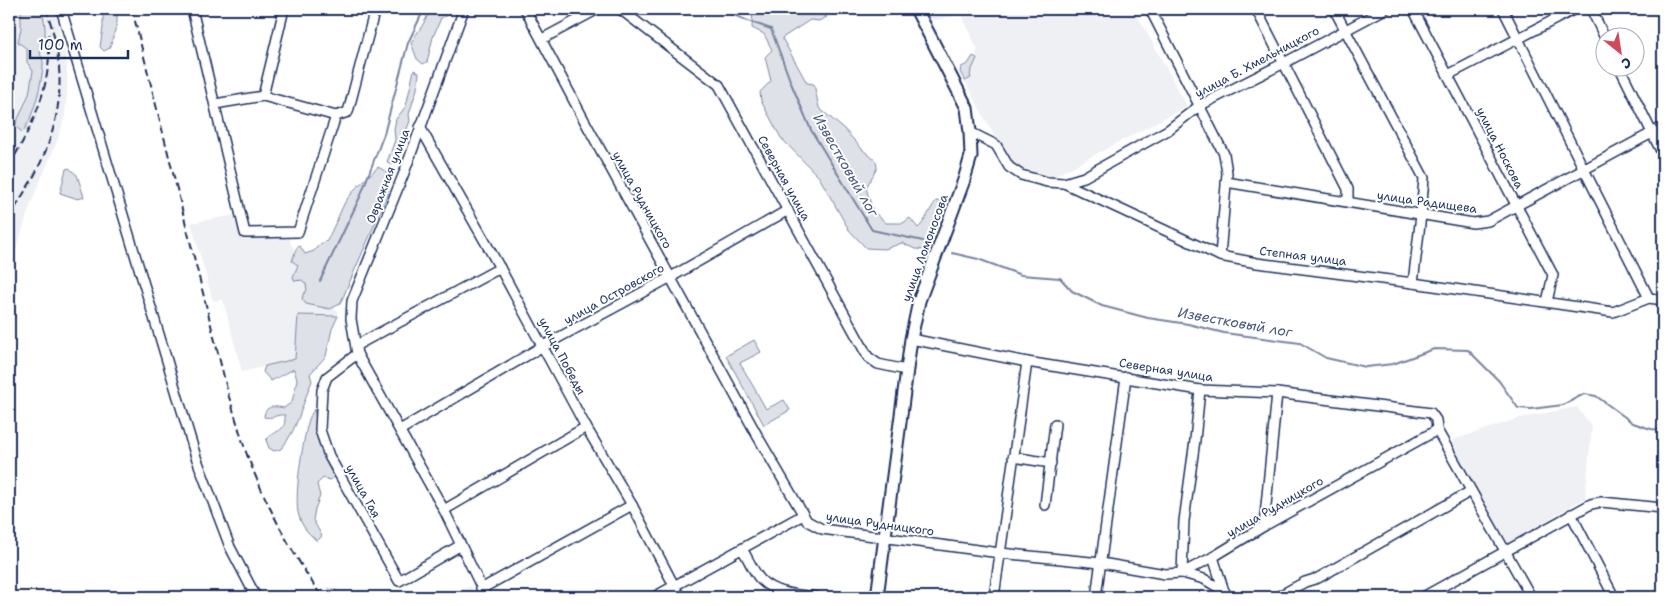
<svg xmlns="http://www.w3.org/2000/svg" width="1672" height="606" viewBox="0 0 1672 606" font-family="'Shantell Sans',sans-serif">
	<style>
		.built { fill: #eff0f4 }
		.green { fill: #dee1e7; stroke: #7c88a2 }
		.lines { fill: none; stroke-linecap: round; stroke-linejoin: round }
		.stream { stroke: #77839f; stroke-width: 2 }
		.minor-tunnel { stroke: #d1d5df; stroke-width: 9; stroke-dasharray: 9 4.5; stroke-linecap: butt }
		.minor-casing { stroke: #1b2f5e; stroke-width: 12 }
		.major-casing { stroke: #1b2f5e; stroke-width: 15 }
		.minor { stroke: #fff; stroke-width: 9 }
		.major { stroke: #fff; stroke-width: 11 }
		.rail { stroke: #1b2f5e; stroke-width: 2; stroke-dasharray: 8 4; stroke-linecap: butt }
		.labels { text-anchor: middle; dominant-baseline: central; stroke-width: 4; stroke-linejoin: round; paint-order: stroke }
		.street-label { font-size: 12px; fill: #1b2f5e; stroke: #fff }
		.water-label { font-size: 14px; font-style: italic; fill: #49597e; stroke: #fff }
	</style>
	<rect width="100%" height="100%" fill="#fff"/>
	<filter id="ink" filterUnits="userSpaceOnUse"><feTurbulence type="fractalNoise" baseFrequency=".02" numOctaves="2"/><feDisplacementMap in="SourceGraphic" scale="10" xChannelSelector="R" yChannelSelector="G"/><feConvolveMatrix kernelMatrix="1 2 1 2 8 2 1 2 1" color-interpolation-filters="sRGB"/></filter>
	<g filter="url(#ink)">
		<g class="built">
			<polygon points="9,9 54,9 67,62 67,93 65,116 58,139 31,203 9,272"/>
			<polygon points="924,9 1046,9 1051,15 1063,9 1134,9 1187,106 1053,177 1010,165 965,81 971,78 970,75 977,58 976,52 978,50 961,15 930,21"/>
			<polygon points="234,215 241,239 290,235 290,243 338,312 338,316 298,315 296,359 242,372 223,300 213,301 191,223"/>
			<polygon points="1577,407 1592,427 1585,498 1508,543 1452,448 1453,440 1520,418"/>
			<polygon points="470,586 477,597 448,597"/>
		</g>
		<g class="green">
			<path d="M21,9H42C45,25 48,38 40,53C41,57 44,61 43,64C43,79 32,123 22,132L15,126L29,94L33,71L27,62V49L18,42L21,28Z"/>
			<polygon points="103,9 117,9 117,23 110,48 104,51 100,47 103,27"/>
			<path d="M429,9H454L450,14L441,18L433,37L427,62L423,64L417,59L411,43C417,31 427,23 429,9Z"/>
			<path d="M753,9H817L820,14L827,17L819,21L810,20L782,38L807,83L814,84L819,108L844,129L863,150L876,161L877,168L866,188L873,211L886,223H903L910,218L918,228C926,221 929,210 936,201L943,202L933,238L928,250L915,249L902,243L885,249L866,248L849,230L819,177L781,138L761,101L760,92L771,81L765,57L772,50L764,34L752,28Z"/>
			<polygon points="973,56 977,58 970,74 971,78 965,81 960,72 961,67 968,64"/>
			<polygon points="414,70 419,73 417,89 409,114 410,121 393,165 387,162 395,140 394,129 396,119 406,106"/>
			<polygon points="378,167 387,172 388,194 340,304 330,309 306,304 302,299 303,295 307,290 306,284 302,280 295,281 293,277 298,265 292,261 297,247 300,246 305,254 314,251 320,244 327,241 345,202 355,189"/>
			<polygon points="69,168 77,175 84,197 78,199 60,193 66,169"/>
			<path d="M298,315L338,316L332,329L326,356L310,374L312,381C302,404 298,429 281,449L274,451L269,448L266,440C276,428 286,434 285,415C277,414 272,419 264,417C265,405 274,406 284,408L292,402L297,380L294,369L271,381L263,372L265,366L295,359Z"/>
			<polygon points="754,340 761,352 740,363 766,409 784,400 790,410 764,425 726,356"/>
			<path d="M314,409L325,460L334,477L330,480L323,478L317,484L320,496L315,509L313,520L322,536L317,541C309,534 302,527 299,516C293,500 303,440 308,423C309,418 312,413 314,409Z"/>
		</g>
		<g class="lines">
			<g class="stream">
				<polyline points="720,9 748,21 771,29 791,83 811,130 872,230 923,241"/>
				<polyline points="952,253 978,259 1021,275 1060,278 1072,291 1102,306 1148,318 1188,324 1224,333 1300,343 1326,358 1366,367 1393,364 1434,349 1468,350 1499,381 1518,408 1531,409 1563,405 1584,394 1596,396 1633,423 1651,429 1663,430"/>
				<polyline points="320,281 360,197 384,134 408,43 424,9"/>
			</g>
			<polyline class="minor-tunnel" points="331,597 333,588"/>
			<g class="minor-casing">
				<g id="minor">
					<polyline points="61,9 196,457 230,547 256,597"/>
					<polyline points="192,9 245,233 298,232 336,116 348,112 375,9"/>
					<polyline points="464,9 404,173 352,301 351,319 357,354 444,510 486,597"/>
					<polyline points="525,9 583,118 758,437 807,521 822,529 1000,553 1101,563 1165,574 1182,573 1213,557 1264,526 1437,430"/>
					<polyline points="620,9 719,85 868,357 878,364 906,370"/>
					<polyline points="1150,9 1224,154 1227,173 1220,256"/>
					<polyline points="1256,9 1348,189 1348,202"/>
					<polyline points="1334,9 1424,178 1421,215 1413,283"/>
					<polyline points="1413,9 1553,275 1547,302"/>
					<polyline points="1503,9 1649,298"/>
					<polyline points="1591,9 1605,38"/>
					<polyline points="542,39 598,9"/>
					<polyline points="1620,68 1663,155"/>
					<polyline points="1448,75 1575,9"/>
					<polyline points="263,96 284,9"/>
					<polyline points="215,104 263,96 336,116"/>
					<polyline points="420,127 500,268 586,427 632,505 680,597"/>
					<polyline points="970,132 996,145 1009,167 1021,175 1047,182 1064,183 1220,256 1257,263 1413,283 1613,312 1649,298 1663,300"/>
					<polyline points="1226,182 1473,223 1488,221 1663,127"/>
					<polyline points="1064,183 1084,177 1168,130 1199,106 1284,63 1385,9"/>
					<polyline points="911,339 1027,362 1200,390 1277,393 1431,413 1436,420 1437,430 1531,597"/>
					<polyline points="357,345 500,268"/>
					<polyline points="357,354 327,377 322,390 320,430 329,456 399,581 461,545"/>
					<polyline points="1200,390 1195,440 1184,521 1182,573 1204,579 1224,591"/>
					<polyline points="400,430 543,346 671,277 788,210"/>
					<polyline points="1013,457 1051,463"/>
					<polyline points="1045,505 1055,424"/>
					<polyline points="444,510 586,427"/>
					<polyline points="1571,514 1614,597"/>
					<polyline points="1264,526 1277,393"/>
					<path d="M742,549C748,558 753,571 760,579C774,594 798,595 816,597"/>
					<polyline points="1213,557 1224,591 1229,597"/>
					<polyline points="481,589 632,505"/>
					<polyline points="654,597 803,515"/>
					<polyline points="994,597 1027,362"/>
					<polyline points="1096,597 1126,377"/>
					<polyline points="1277,597 1305,582 1318,578 1471,491"/>
					<polyline points="1423,597 1591,504 1601,502 1663,508"/>
				</g>
			</g>
			<g class="major-casing">
				<polyline id="major" points="877,597 911,339 919,301 964,180 971,156 970,132 967,108 916,9"/>
			</g>
			<use href="#minor" class="minor"/>
			<use href="#major" class="major"/>
			<g class="rail">
				<path d="M132,9L229,397C235,415 240,434 246,452C265,503 291,552 322,597"/>
				<path d="M9,166C34,123 54,82 48,31"/>
				<path d="M9,219C17,204 26,190 34,176C64,119 67,69 46,9"/>
			</g>
		</g>
	</g>
	<g class="labels">
		<g class="street-label">
			<text transform="translate(1257 62) rotate(-28)">улица Б. Хмельницкого</text>
			<text transform="translate(1500 148) rotate(63)">улица Носкова</text>
			<text transform="translate(388 176) rotate(-69)">Овражная улица</text>
			<text transform="translate(784 178) rotate(61)">Северная улица</text>
			<text transform="translate(642 200) rotate(61)">улица Рудницкого</text>
			<text transform="translate(1427 202) rotate(8)">улица Радищева</text>
			<text transform="translate(925 248) rotate(-70)">улица Ломоносова</text>
			<text transform="translate(1303 256) rotate(7)">Степная улица</text>
			<text transform="translate(614 294) rotate(-29)">улица Островского</text>
			<text transform="translate(562 356) rotate(62)">улица Победы</text>
			<text transform="translate(1166 370) rotate(9)">Северная улица</text>
			<text transform="translate(363 491) rotate(61)">улица Гая</text>
			<text transform="translate(1275 507) rotate(-30)">улица Рудницкого</text>
			<text transform="translate(880 524) rotate(8)">улица Рудницкого</text>
		</g>
		<g class="water-label">
			<text transform="translate(846 165) rotate(60)">Известковый лог</text>
			<text transform="translate(1235 322) rotate(10)">Известковый лог</text>
		</g>
	</g>
	<rect width="1672" height="606" fill="none" stroke="#fff" stroke-width="30"/>
	<rect x="15" y="15" width="1642" height="576" fill="none" stroke="#1b2f5e" stroke-width="2" filter="url(#ink)"/>
	<g transform="translate(1620 52) rotate(150)"><circle r="24" fill="#ffffff" stroke="#a4acbf"/>
	<path d="M0-4L9 19L0 12L-9 19Z" fill="#d1495b"/>
	<text y="-8" font-size="14" font-weight="bold" text-anchor="middle" fill="#1b2f5e">С</text>
	</g>
	<path d="M30 50v8h98v-8" fill="none" stroke="#1b2f5e" stroke-width="2.5"/>
	<text x="38" y="50" font-size="15" fill="#1b2f5e" stroke="#ffffff" stroke-width="4" paint-order="stroke">100 m</text>
</svg>
